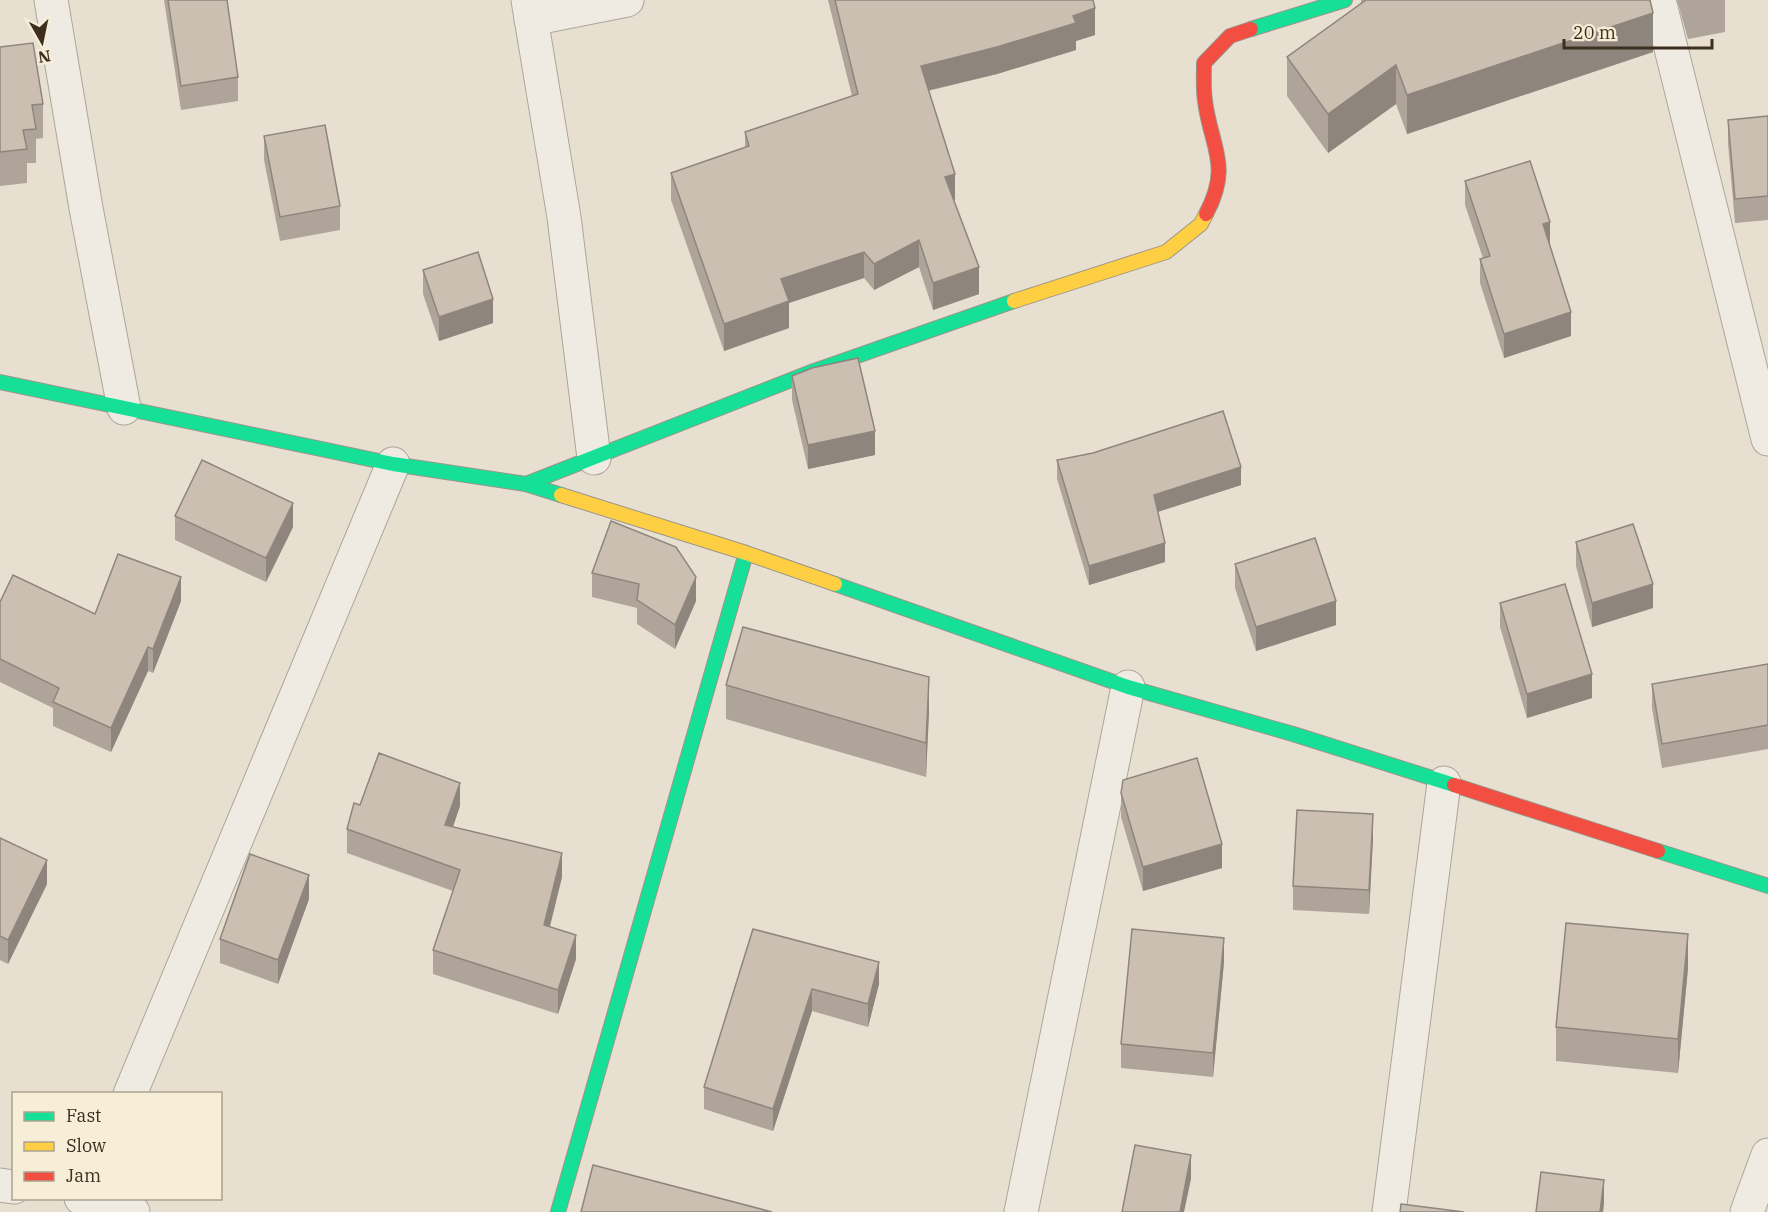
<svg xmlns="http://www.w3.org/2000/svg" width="1768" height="1212" viewBox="0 0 1768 1212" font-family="'IBM Plex Serif',serif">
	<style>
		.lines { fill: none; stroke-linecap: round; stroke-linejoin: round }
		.street-casing { stroke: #ada599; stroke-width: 35 }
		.fast-casing { stroke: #9c958a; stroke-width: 16 }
		.slow-casing { stroke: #9c958a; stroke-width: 16 }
		.jam-casing { stroke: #9c958a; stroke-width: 16 }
		.street { stroke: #efebe3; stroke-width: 33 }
		.fast { stroke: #16e098; stroke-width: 14 }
		.slow { stroke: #ffcf43; stroke-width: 14 }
		.jam { stroke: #f24e42; stroke-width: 14 }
		.wall { fill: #afa499 }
		.shaded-wall { fill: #8e867d }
		.building { fill: #cbbfb2; stroke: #8e867d; stroke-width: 1.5 }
	</style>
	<rect width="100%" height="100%" fill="#e7e0d1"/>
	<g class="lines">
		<g class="street-casing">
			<g id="street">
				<polyline points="51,0 86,208 124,408"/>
				<polyline points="528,0 564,217 594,458"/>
				<polyline points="1659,0 1768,439"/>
				<polyline points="531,19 627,0"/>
				<polyline points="130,1094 393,464"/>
				<polyline points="0,1185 14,1187"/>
				<polyline points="81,1198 133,1212"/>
				<polyline points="1021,1212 1128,687"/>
				<polyline points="1389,1212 1444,783"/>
				<polyline points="1747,1212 1768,1155"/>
			</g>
		</g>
		<g class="fast-casing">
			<g id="fast">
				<polyline points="1251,29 1345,0"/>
				<polyline points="0,382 393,464 526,484 561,495"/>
				<polyline points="526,484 814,371 1014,301"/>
				<polyline points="835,584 1128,687 1293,734 1454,785"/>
				<polyline points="1658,851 1768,886"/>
				<polyline points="558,1212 746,553"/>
			</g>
		</g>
		<g class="slow-casing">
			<g id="slow">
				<polyline points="1014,301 1166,252 1201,224 1206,214"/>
				<polyline points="561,495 746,553 835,584"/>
			</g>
		</g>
		<g class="jam-casing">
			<g id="jam">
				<path d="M1206,214C1232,165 1211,148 1205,101C1203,88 1204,75 1204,63L1230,36L1251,29"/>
				<polyline points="1454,785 1658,851"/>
			</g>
		</g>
		<use href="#street" class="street"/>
		<use href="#fast" class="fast"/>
		<use href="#slow" class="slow"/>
		<use href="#jam" class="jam"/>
	</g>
	<g class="wall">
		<polygon points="164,0 227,0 238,77 238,101 181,110"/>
		<polygon points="828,0 1093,0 1095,35 1076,41 1076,50 997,74 928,91 955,200 954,201 979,294 933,310 919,267 874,290 864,278 789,303 789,328 724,351 671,200 671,173 745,147 745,132 852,96"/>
		<polygon points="1361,0 1650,0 1653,52 1407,134 1396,104 1328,153 1287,96 1287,57 1361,4"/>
		<polygon points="1677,0 1725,0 1725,32 1688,39"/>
		<polygon points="0,47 43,104 43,138 36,139 36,163 27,163 27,183 0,186"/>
		<polygon points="1768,116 1768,220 1735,223 1728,144 1728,120"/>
		<polygon points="264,136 340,206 340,230 280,241 264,160"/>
		<polygon points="1465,181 1550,245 1571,336 1504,358 1480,283 1480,259 1483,258 1465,205"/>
		<polygon points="423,270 493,323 439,341 423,294"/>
		<polygon points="792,376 875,455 808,469 792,400"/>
		<polygon points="1057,460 1241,485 1158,512 1165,562 1089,585 1057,479"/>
		<polygon points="175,516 293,527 266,582 175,540"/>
		<polygon points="611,521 696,601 675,649 637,624 637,608 592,597 592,573"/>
		<polygon points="1576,542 1653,608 1592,627 1576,566"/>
		<polygon points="1235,564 1336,625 1256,651 1235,588"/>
		<polygon points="181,601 153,673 148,671 111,752 53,726 53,708 0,682 0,602 95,614"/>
		<polygon points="1500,603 1592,698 1527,718 1500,627"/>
		<polygon points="1768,664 1768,749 1662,768 1652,708 1652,684"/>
		<polygon points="726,685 929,711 926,777 726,719"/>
		<polygon points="1121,793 1222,868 1143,891 1121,817"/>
		<polygon points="360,805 460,806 453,827 562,877 550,927 576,959 558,1014 433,974 433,950 453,891 347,853 347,829"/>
		<polygon points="0,838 47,884 8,964 0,960"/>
		<polygon points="1373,838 1369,914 1293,910 1293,886"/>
		<polygon points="309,899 278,984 220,963 220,939"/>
		<polygon points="753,929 879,984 868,1027 812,1011 773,1131 704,1109 704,1087"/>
		<polygon points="1224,962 1213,1077 1121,1068 1121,1044"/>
		<polygon points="1688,968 1678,1073 1556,1061 1556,1027"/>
	</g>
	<g class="shaded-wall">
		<polygon points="1095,8 1095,35 1076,41 1076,50 997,74 921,92 921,66"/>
		<polygon points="1653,13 1653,52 1407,134 1407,95"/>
		<polygon points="1396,65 1396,104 1328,153 1328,114"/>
		<polygon points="955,174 955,200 945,204 945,177"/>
		<polygon points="1550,222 1550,246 1543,224"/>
		<polygon points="919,240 919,267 874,290 874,264"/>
		<polygon points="864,252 864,278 789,303 789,328 724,351 724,324 781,279"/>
		<polygon points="979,267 979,294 933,310 933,283"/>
		<polygon points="493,299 493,323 439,341 439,317"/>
		<polygon points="1571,312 1571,336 1504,358 1504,334"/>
		<polygon points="875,431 875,455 808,469 808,445"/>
		<polygon points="1241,467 1241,485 1154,513 1154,495"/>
		<polygon points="293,503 293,527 266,582 266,558"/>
		<polygon points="1165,543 1165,562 1089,585 1089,566"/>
		<polygon points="181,577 181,601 153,673 153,649"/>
		<polygon points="696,577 696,601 675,649 675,625"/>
		<polygon points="1653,584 1653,608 1592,627 1592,603"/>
		<polygon points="1336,601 1336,625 1256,651 1256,627"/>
		<polygon points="148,647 148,671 111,752 111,728"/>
		<polygon points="1592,674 1592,698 1527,718 1527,694"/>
		<polygon points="929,677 929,711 926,777 926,743"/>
		<polygon points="460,783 460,806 445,849 445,825"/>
		<polygon points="1373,814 1373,838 1369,914 1369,890"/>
		<polygon points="1222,844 1222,868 1143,891 1143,867"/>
		<polygon points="562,853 562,877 544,949 544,925"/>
		<polygon points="47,860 47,884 8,964 8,940"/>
		<polygon points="309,875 309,899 278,984 278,960"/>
		<polygon points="1688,934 1688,968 1678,1073 1678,1039"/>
		<polygon points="576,935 576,959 558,1014 558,990"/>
		<polygon points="1224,938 1224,962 1213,1077 1213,1053"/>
		<polygon points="879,962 879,984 868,1027 868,1004"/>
		<polygon points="812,989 812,1011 773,1131 773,1109"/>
		<polygon points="1191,1155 1191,1179 1184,1212 1180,1212"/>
		<polygon points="1604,1180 1604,1204 1603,1212 1600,1212"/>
	</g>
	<g class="building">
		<polygon points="168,0 227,0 238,77 181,86"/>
		<polygon points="835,0 1093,0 1095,8 1073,16 1076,23 997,47 921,66 955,174 945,177 979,267 933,283 919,240 874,264 864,252 781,279 789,301 724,324 671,173 749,146 745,132 858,94"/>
		<polygon points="1366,0 1650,0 1653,13 1407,95 1396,65 1328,114 1287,57"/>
		<polygon points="33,43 43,104 32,105 36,129 23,130 27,149 0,152 0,47"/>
		<polygon points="1768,116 1768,196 1735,199 1728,120"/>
		<polygon points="325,125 340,206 280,217 264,136"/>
		<polygon points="1530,161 1550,222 1543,224 1571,312 1504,334 1480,259 1490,256 1465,181"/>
		<polygon points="478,252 493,299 439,317 423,270"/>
		<polygon points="858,358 875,431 808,445 792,376 812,368"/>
		<polygon points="1223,411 1241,467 1154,495 1165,543 1089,566 1057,460 1093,453"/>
		<polygon points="202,460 293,503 266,558 175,516"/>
		<polygon points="611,521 676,547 696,577 675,625 637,600 639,584 592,573"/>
		<polygon points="1633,524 1653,584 1592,603 1576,542"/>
		<polygon points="1315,538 1336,601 1256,627 1235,564"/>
		<polygon points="118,554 181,577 153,649 148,647 111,728 53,702 59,688 0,659 0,602 13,575 95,614"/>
		<polygon points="1565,584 1592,674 1527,694 1500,603"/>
		<polygon points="743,627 929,677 926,743 726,685"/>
		<polygon points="1768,664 1768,725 1662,744 1652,684"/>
		<polygon points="379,753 460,783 445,825 562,853 544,925 576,935 558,990 433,950 460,870 347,829 354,803 360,805"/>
		<polygon points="1197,758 1222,844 1143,867 1121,793 1123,780"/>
		<polygon points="1297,810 1373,814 1369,890 1293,886"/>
		<polygon points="0,838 47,860 8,940 0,936"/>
		<polygon points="250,854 309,875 278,960 220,939"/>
		<polygon points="1566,923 1688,934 1678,1039 1556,1027"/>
		<polygon points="753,929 879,962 868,1004 812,989 773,1109 704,1087"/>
		<polygon points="1132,929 1224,938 1213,1053 1121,1044"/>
		<polygon points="1135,1145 1191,1155 1180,1212 1122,1212"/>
		<polygon points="593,1165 772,1212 581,1212"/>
		<polygon points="1541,1172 1604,1180 1600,1212 1536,1212"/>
		<polygon points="1401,1204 1464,1212 1400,1212"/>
	</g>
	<rect x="12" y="1092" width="210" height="108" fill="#f7eed8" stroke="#ada18e" stroke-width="1.5"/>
	<rect x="24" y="1112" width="30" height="9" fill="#16e098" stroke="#ada18e" stroke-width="1.5"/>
	<text x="66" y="1122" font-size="18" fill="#3d2e20">Fast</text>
	<rect x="24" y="1142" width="30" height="9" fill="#ffcf43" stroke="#ada18e" stroke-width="1.5"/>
	<text x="66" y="1152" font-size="18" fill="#3d2e20">Slow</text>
	<rect x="24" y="1172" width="30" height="9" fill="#f24e42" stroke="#ada18e" stroke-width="1.5"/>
	<text x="66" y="1182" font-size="18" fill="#3d2e20">Jam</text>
	<g transform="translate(42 42) rotate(171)" stroke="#f7eed8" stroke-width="4.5" paint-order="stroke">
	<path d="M0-4.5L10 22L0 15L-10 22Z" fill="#3d2e20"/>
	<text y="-9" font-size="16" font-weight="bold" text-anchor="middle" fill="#3d2e20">N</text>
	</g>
	<path d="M1564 39v9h148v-9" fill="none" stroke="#3d2e20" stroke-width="3"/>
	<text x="1573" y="39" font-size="18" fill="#3d2e20" stroke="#f7eed8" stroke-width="4.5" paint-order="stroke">20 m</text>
</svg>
